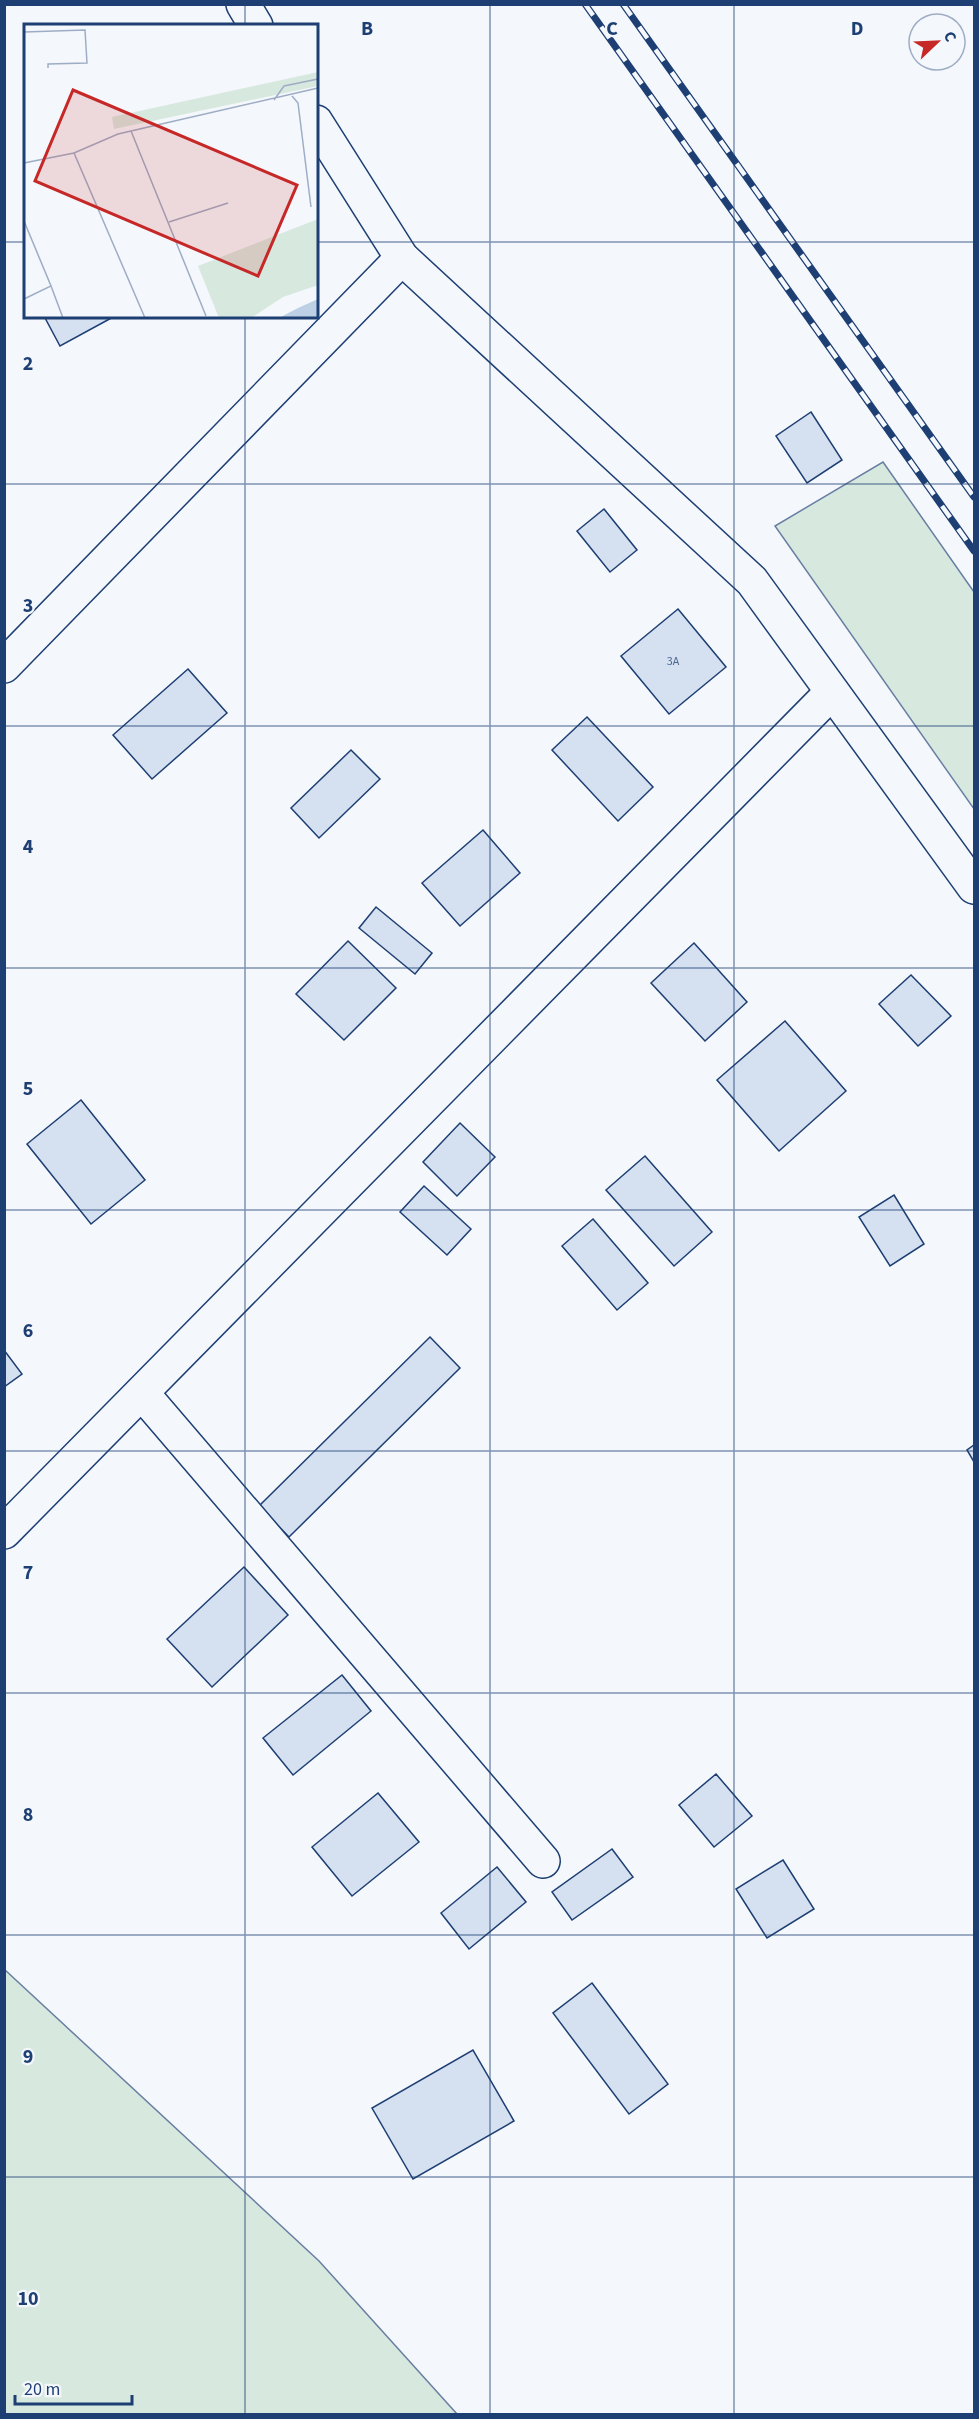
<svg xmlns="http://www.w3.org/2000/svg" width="979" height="2419" viewBox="0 0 979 2419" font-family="'Source Sans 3',sans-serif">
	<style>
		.green { fill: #d7e8df; stroke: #687fa3; stroke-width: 1.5 }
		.building { fill: #d5e0f0; stroke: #1d3f73; stroke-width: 1.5 }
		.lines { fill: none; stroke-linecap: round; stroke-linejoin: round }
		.minor-casing { stroke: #1d3f73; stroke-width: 36 }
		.minor { stroke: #f4f7fb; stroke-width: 33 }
		.rail-casing { stroke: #1d3f73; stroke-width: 7 }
		.rail { stroke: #f4f7fb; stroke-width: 4.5; stroke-dasharray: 14; stroke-linecap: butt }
		.grid { fill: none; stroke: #1d3f73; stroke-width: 1.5; stroke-opacity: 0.55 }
		.labels { text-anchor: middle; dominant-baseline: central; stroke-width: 4.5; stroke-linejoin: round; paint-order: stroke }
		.number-label { font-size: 12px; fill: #4b6792 }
		.inset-road { fill: none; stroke: #9eadc5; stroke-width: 1.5 }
		.view { fill: #c62828; fill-opacity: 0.15; stroke: #c62828; stroke-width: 3 }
		.inset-edge { fill: none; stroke: #1d3f73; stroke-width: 3 }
		.grid-label { font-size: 20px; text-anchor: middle; font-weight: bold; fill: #1d3f73; stroke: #f4f7fb; stroke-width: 4.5; stroke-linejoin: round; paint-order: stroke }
	</style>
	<rect width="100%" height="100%" fill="#f4f7fb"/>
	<g class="green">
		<polygon points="883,462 974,592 974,809 775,526"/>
		<polygon points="4,1969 319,2261 457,2414 5,2414"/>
	</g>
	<g class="building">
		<polygon points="44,316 115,316 60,346"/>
		<polygon points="811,412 842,460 807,483 776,436"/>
		<polygon points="604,509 637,550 610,572 577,531"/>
		<polygon points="678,609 726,667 669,714 621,656"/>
		<polygon points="188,669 227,713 152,779 113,735"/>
		<polygon points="587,717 653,787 618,821 552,750"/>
		<polygon points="351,750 380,779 319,838 291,808"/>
		<polygon points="483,830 520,873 460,926 422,883"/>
		<polygon points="376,907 432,953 415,974 359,928"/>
		<polygon points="348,941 396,988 344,1040 296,994"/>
		<polygon points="694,943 747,1002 705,1041 651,983"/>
		<polygon points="911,975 951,1016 918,1046 879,1004"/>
		<polygon points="785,1021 846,1091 779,1151 717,1080"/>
		<polygon points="81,1100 145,1180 91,1224 27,1144"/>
		<polygon points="460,1123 495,1157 457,1196 423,1162"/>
		<polygon points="645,1156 712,1232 674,1266 606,1190"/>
		<polygon points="424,1186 471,1229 447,1255 400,1212"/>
		<polygon points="894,1195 924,1244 890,1266 859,1217"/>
		<polygon points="593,1219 648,1283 617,1310 562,1246"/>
		<polygon points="430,1337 460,1368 289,1537 259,1506"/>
		<polygon points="4,1350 22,1374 4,1387"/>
		<polygon points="974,1445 974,1462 967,1450"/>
		<polygon points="244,1567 288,1615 212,1687 167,1639"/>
		<polygon points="342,1675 371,1711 293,1775 263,1738"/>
		<polygon points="716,1774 752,1816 714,1847 679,1805"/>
		<polygon points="378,1793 419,1842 352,1896 312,1847"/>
		<polygon points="612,1849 633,1877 572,1920 552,1892"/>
		<polygon points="783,1860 814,1909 767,1938 736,1889"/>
		<polygon points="497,1867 526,1902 469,1949 441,1913"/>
		<polygon points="592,1983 668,2084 629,2114 553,2013"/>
		<polygon points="473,2050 514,2121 413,2179 372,2108"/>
	</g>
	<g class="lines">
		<g class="minor-casing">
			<g id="minor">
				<polyline points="243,4 256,26"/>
				<polyline points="316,122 402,258 752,581 974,887"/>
				<polyline points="4,666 402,258"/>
				<polyline points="142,1393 543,1861"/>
				<polyline points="4,1532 832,692"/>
			</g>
		</g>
		<use href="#minor" class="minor"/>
		<g class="rail-casing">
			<g id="rail">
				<polyline points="585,4 974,551"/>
				<polyline points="623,4 974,497"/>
			</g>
		</g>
		<use href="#rail" class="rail"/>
	</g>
	<path class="grid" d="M245,4V26M490,4V2414M734,4V2414M4,242H26M316,242H974M245,316V2414M4,484H974M4,726H974M4,968H974M4,1210H974M4,1451H974M4,1693H974M4,1935H974M4,2177H974"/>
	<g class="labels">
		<g class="number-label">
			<text x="673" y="661">3А</text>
		</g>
	</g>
	<g transform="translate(24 24)">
		<rect width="294" height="294" fill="#f4f7fb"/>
		<path d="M294,48V62L90,105L88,93ZM294,195V261L259,273L227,294H195L174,242Z" fill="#d7e8df"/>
		<path d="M294,275V294H255L274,284Z" fill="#bed0e5"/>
		<path class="inset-road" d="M0,8L61,6L63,39L24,40V44M268,72L274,79L287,183M250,76L260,62L294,55M107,107L182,292M50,129L121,294M0,139L50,129L94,110L294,64M0,197L27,262L0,275M145,198L204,179M27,262L39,294"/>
		<path class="view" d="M49,66L273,161L234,252L11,157Z"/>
		<rect width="294" height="294" class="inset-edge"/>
	</g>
	<g class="grid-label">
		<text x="367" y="35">B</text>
		<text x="612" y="35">C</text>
		<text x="857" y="35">D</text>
		<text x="28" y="370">2</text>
		<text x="28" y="612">3</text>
		<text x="28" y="853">4</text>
		<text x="28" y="1095">5</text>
		<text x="28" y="1337">6</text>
		<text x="28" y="1579">7</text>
		<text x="28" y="1821">8</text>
		<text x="28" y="2063">9</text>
		<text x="28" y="2305">10</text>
	</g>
	<rect width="979" height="2419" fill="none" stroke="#1d3f73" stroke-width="12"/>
	<g transform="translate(937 42) rotate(67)"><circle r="28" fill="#f4f7fb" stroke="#9eadc5" stroke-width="1.5"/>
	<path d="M0-4.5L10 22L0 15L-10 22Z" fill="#c62828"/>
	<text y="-9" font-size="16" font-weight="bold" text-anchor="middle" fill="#1d3f73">С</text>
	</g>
	<path d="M15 2395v9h117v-9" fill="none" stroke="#1d3f73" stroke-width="3"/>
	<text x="24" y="2395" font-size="18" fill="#1d3f73" stroke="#f4f7fb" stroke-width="4.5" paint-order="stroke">20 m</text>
</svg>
